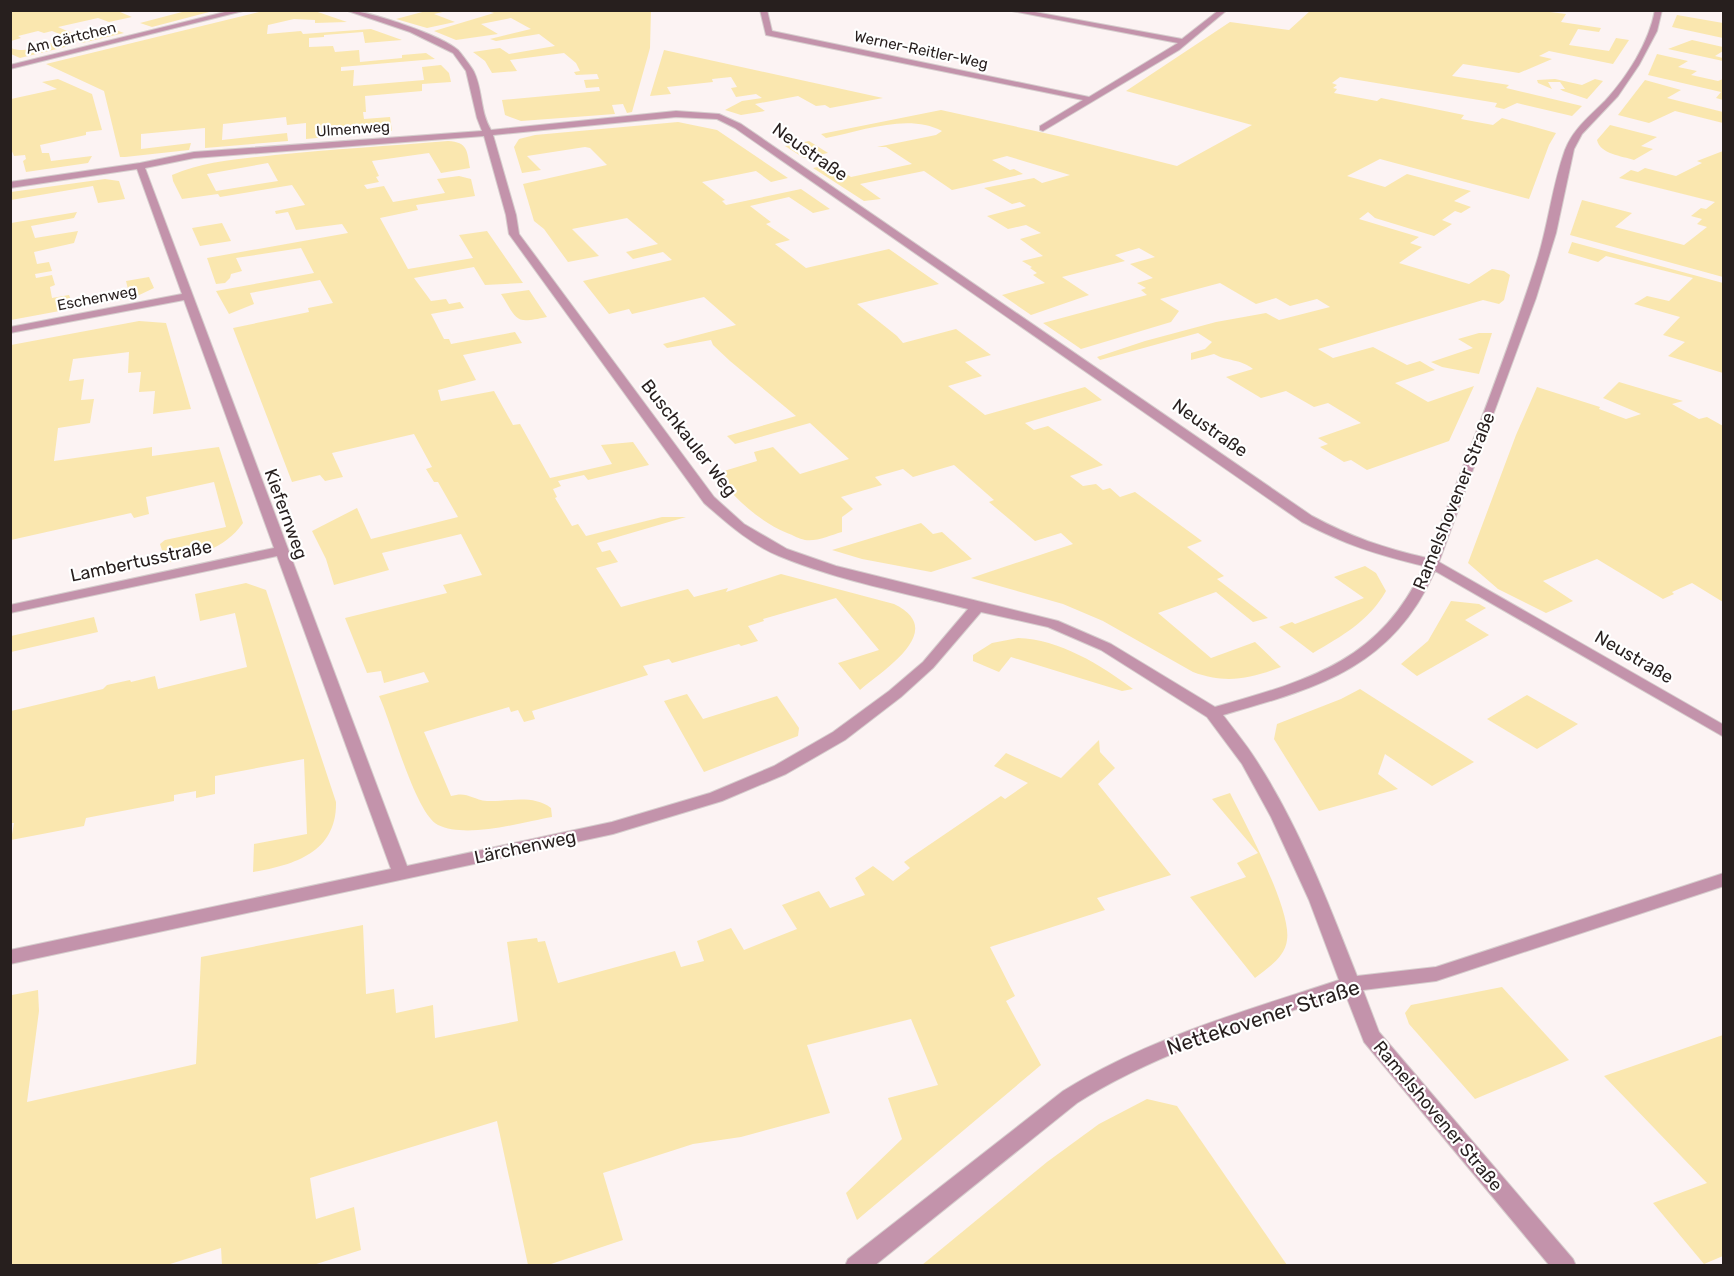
<svg xmlns="http://www.w3.org/2000/svg" width="1734" height="1276" viewBox="0 0 1734 1276" font-family="Rubik,sans-serif">
	<style>
		.green { fill: #fae7af; fill-rule: evenodd }
		.lines { fill: none; stroke-linecap: round; stroke-linejoin: round }
		.street-casing { stroke: #d6cdcd; stroke-width: 2 }
		.street { fill: #c393ab; fill-rule: evenodd }
		.labels { text-anchor: middle; dominant-baseline: central; stroke-width: 4.5; stroke-linejoin: round; paint-order: stroke }
		.far-street-label { font-size: 15px; fill: #271f1e; stroke: #fff }
		.street-label { font-size: 18px; fill: #271f1e; stroke: #fff }
		.near-street-label { font-size: 21px; fill: #271f1e; stroke: #fff }
	</style>
	<rect width="100%" height="100%" fill="#fcf3f3"/>
	<g class="green">
		<polygon points="312,10 347,22 315,23 315,20 294,19 268,25 267,34 301,31 303,34 371,29 402,40 365,43 363,32 324,35 324,37 309,38 309,47 333,46 335,52 359,50 360,62 402,58 402,55 426,53 435,59 341,67 341,71 354,70 353,86 424,80 422,67 441,65 449,73 451,82 422,84 422,91 365,96 366,112 363,112 364,119 390,117 392,131 306,139 306,123 287,125 286,117 223,124 222,140 287,133 288,141 205,148 205,128 141,134 141,149 191,143 189,150 125,157 120,157 104,91 46,64 263,11"/>
		<polygon points="651,10 650,48 632,112 627,113 623,104 612,105 615,114 521,121 505,115 502,100 600,91 599,87 586,88 584,80 599,79 597,74 576,75 574,72 580,71 576,63 564,53 510,60 517,71 492,73 485,61 473,52 500,48 509,54 555,46 539,34 496,41 490,39 531,29 511,18 481,24 498,34 456,40 434,31 494,13 487,11"/>
		<polygon points="10,11 126,11 120,12 132,17 109,22 98,18 58,27 81,37 113,29 124,33 82,43 52,31 44,33 38,31 18,36 21,38 11,41"/>
		<polygon points="179,11 213,11 152,27 140,23 182,12"/>
		<polygon points="447,11 434,14 455,22 427,28 396,19 426,11"/>
		<path d="M1542,11L1566,14L1561,22L1601,28L1599,32L1578,29L1569,45L1609,51L1616,38L1629,40L1613,64L1549,51L1539,56L1552,59L1519,73L1463,64L1452,76L1509,85L1506,88L1582,106L1572,116L1517,103L1504,109L1495,107L1497,103L1340,77L1332,83L1337,85L1333,88L1337,89L1334,93L1377,101L1381,98L1464,115L1461,119L1493,125L1502,118L1556,133L1549,145L1529,199L1380,159L1347,176L1385,187L1407,174L1471,191L1454,201L1471,207L1461,213L1455,211L1442,220L1452,224L1434,236L1375,218L1368,212L1359,219L1419,237L1410,243L1422,247L1399,263L1469,284L1492,269L1504,271L1510,275L1504,300L1499,304L1483,300L1318,349L1333,358L1373,347L1407,365L1420,361L1435,370L1395,383L1428,402L1474,386L1449,441L1367,470L1351,460L1344,462L1320,447L1328,444L1318,438L1361,423L1328,403L1314,407L1286,391L1261,398L1226,377L1253,369C1239,358 1228,362 1214,354L1191,360V353L1205,349L1212,342L1198,333L1100,360L1097,357L1145,341L1216,322L1266,313L1279,320L1330,307L1317,299L1290,306L1276,298L1256,304L1220,283L1160,299L1179,311L1171,322L1081,349L1043,323L1147,295L1141,290L1146,288L1137,283L1153,278L1130,264L1155,257L1139,248L1115,255L1125,261L1062,277L1089,295L1031,315L1002,295L1045,283L1033,275L1037,273L1030,268L1032,267L1022,261L1043,256L1020,239L1041,233L1026,225L1008,229L987,216L1026,206L1020,202L1012,204L984,188L1034,178L1042,183L1070,175L1007,156L992,160L1010,170L1014,169L1023,174L952,190L924,171L860,184L881,199L864,201L813,168L831,164L851,177L912,164L886,147H877L936,135L942,131C908,113 862,131 826,138L821,134L941,110L1058,136L1177,166L1252,125L1126,91L1230,22L1289,30L1310,11Z"/>
		<polygon points="1677,15 1723,23 1723,38 1672,27"/>
		<polygon points="1692,40 1723,47 1723,51 1715,56 1723,58 1723,61 1668,49"/>
		<path d="M58,41L69,46L20,58L11,54V48C26,54 43,45 58,41Z"/>
		<polygon points="664,50 883,98 830,108 825,105 816,106 798,96 755,104 765,111 741,115 725,110 742,101 762,98 756,94 736,97 731,88 737,87 731,77 712,79 713,82 667,87 671,94 650,96"/>
		<polygon points="1657,54 1688,61 1678,67 1697,71 1691,75 1718,81 1723,79 1723,100 1716,98 1721,92 1648,75"/>
		<polygon points="58,79 92,94 102,130 86,132 86,135 40,145 42,153 49,153 51,161 92,156 88,163 26,172 23,161 26,159 25,155 14,156 11,149 11,99 57,89 42,82"/>
		<polygon points="1555,79 1582,85 1595,79 1603,81 1587,99 1563,91 1560,89 1565,89 1560,82 1548,82 1552,89 1538,83 1537,80"/>
		<polygon points="1645,80 1681,90 1667,98 1723,112 1723,123 1675,111 1649,123 1618,115"/>
		<path d="M678,122L717,130L788,178L771,182L756,171L702,182L725,200L722,201L726,205L801,189L830,209L813,213L789,197L750,206L771,222L766,224L790,240L775,244L806,268L889,249L939,284L857,304L897,336L903,343L956,329L991,355L965,362L982,376L948,386L985,415L1085,387L1102,400L1025,423L1034,430L1048,426L1103,465L1070,476L1083,486L1096,484L1103,490L1110,488L1120,497L1135,492L1202,541L1187,547L1224,576L1217,579L1268,618L1253,622L1216,592L1158,613L1211,658L1255,642L1281,667C1250,679 1225,684 1193,672L1103,621L1063,604L971,578L1073,544L1061,533L1035,541L989,502L994,500L954,465L913,477L903,469L875,477L882,485L841,497L853,509L842,517V532C831,535 816,542 805,540C799,539 793,535 787,533C756,520 736,498 714,474L757,461L754,452L773,447L800,474L849,459L810,423L735,444L727,436L796,416L730,361L713,345L711,340L667,348L663,344L736,325L704,297L632,314L629,309L609,314L583,281L672,260L663,252L633,259L626,252L658,244L627,218L572,229L599,256L568,262L544,229L534,221L523,184L607,165L590,148L585,147L527,156L541,170L522,173L514,147L519,139L535,135Z"/>
		<path d="M1610,125L1657,137L1641,146L1653,149L1634,160C1622,156 1600,154 1597,140Z"/>
		<path d="M448,141C468,142 467,151 470,168L441,173L429,153L372,161L379,176L376,177L379,182L364,185L367,189L384,186L393,202L445,193L437,179L459,176L471,179L475,196L416,205L418,210L380,218L408,269L473,258L459,235L487,231L523,283L485,285L474,267L414,278L431,301L446,299L449,304L460,302L464,308L431,314L444,339H449L451,344L515,332L522,343L463,355L476,380L438,390L441,401L494,391L513,425L520,424L550,478L612,464L601,445L633,442L649,465L588,480L584,475L558,481L561,486L553,489L557,497L555,498L572,526L578,524L586,536L662,517H686L597,543L602,552L610,550L618,562L596,568L621,607L688,589L694,597L728,588L726,592L781,574L894,604C948,630 885,669 860,690L838,663L879,650L836,598L763,619L764,621L748,626L758,641L741,646L739,644L672,663L669,659L643,666L648,675L532,711L535,719L524,722L518,710L511,712L509,707L424,732L451,796C467,791 471,799 487,801C508,802 532,794 551,808L552,817C523,822 467,839 438,825C415,813 392,724 379,696L429,682L424,672L384,683L381,671L367,673L345,618L447,593L443,585L482,575L461,534L382,553L389,570L334,585L326,559L312,531L357,508L371,539L458,517L438,482H434L426,469L432,467L414,434L332,453L343,477L325,481L320,475L292,482L233,328L309,312L308,308L333,303L320,280L250,293L254,304L229,314L216,291L314,273L301,248L236,258L242,271L231,274L230,278L225,283L216,284L207,258L348,233L342,224L296,230L288,212L276,214L275,211L305,205L292,185L220,197L218,194L182,199L173,181L172,175C205,161 239,159 275,155C332,149 390,146 448,141ZM268,163L278,181L216,191L207,174Z"/>
		<polygon points="809,141 828,153 804,158 785,146"/>
		<polygon points="1723,151 1723,277 1570,235 1582,200 1632,213 1615,227 1684,245 1707,227 1697,224 1702,219 1691,216 1701,208 1706,209 1715,202 1619,178 1631,170 1638,172 1645,168 1676,176 1702,163 1697,161"/>
		<polygon points="105,179 119,181 125,199 98,203 93,186 11,200 11,192"/>
		<polygon points="77,212 74,218 31,226 35,238 78,231 74,243 34,252 37,264 49,262 52,271 35,274 36,278 52,275 55,285 50,287 52,298 69,295 71,300 128,289 126,281 149,277 154,288 135,297 11,320 11,223"/>
		<polygon points="222,223 231,241 200,246 192,228"/>
		<polygon points="1572,242 1723,283 1723,373 1668,356 1685,342 1663,335 1680,317 1634,304 1647,296 1669,301 1693,278 1606,256 1598,262 1568,253"/>
		<path d="M529,290L547,317C514,324 518,321 501,294Z"/>
		<path d="M139,321L166,323L191,409L153,414L155,391L139,392L141,372L128,373L129,352L73,359L69,381L84,379L81,400L94,399L90,423L58,428L54,461L152,447V456L219,447L243,523C224,550 196,555 166,563L160,544L165,540L226,527L214,482L146,497L149,514L134,518L131,513L11,540V345Z"/>
		<polygon points="1479,333 1492,333 1479,374 1442,367 1431,362 1473,348 1458,339"/>
		<polygon points="1619,382 1683,401 1672,404 1699,419 1707,417 1723,426 1723,602 1692,583 1672,592 1674,594 1663,599 1597,559 1543,581 1573,601 1546,613 1498,589 1468,563 1516,435 1537,387 1600,407 1599,409 1626,419 1641,414 1603,398"/>
		<polygon points="921,523 933,534 942,532 972,559 931,572 862,559 832,550"/>
		<path d="M1365,566L1376,573L1386,591C1369,621 1342,636 1313,653L1279,627L1292,622L1295,624L1364,598L1334,577Z"/>
		<path d="M246,583L266,590L336,802C337,852 295,865 253,872L254,844L307,834L304,759L215,776V794L196,798V791L174,795V801L86,818L84,826L11,840L14,823H10L11,711L103,689L107,685L130,680L131,682L155,676L158,689L247,667L235,613L200,621L195,594Z"/>
		<polygon points="1451,601 1479,604 1486,608 1465,620 1489,635 1417,676 1401,664 1428,641"/>
		<polygon points="94,617 98,632 11,652 11,636"/>
		<path d="M1018,638C1059,639 1101,665 1133,689L1122,691L1011,657L999,672L973,661V655L992,643Z"/>
		<polygon points="1360,689 1474,762 1432,786 1385,754 1378,774 1398,789 1319,811 1274,739 1277,724 1341,699"/>
		<polygon points="687,694 703,719 777,696 799,728 798,736 704,772 664,701"/>
		<polygon points="1527,695 1578,724 1537,749 1487,719"/>
		<polygon points="1099,740 1100,752 1115,768 1098,784 1171,875 1097,898 1105,910 990,947 1015,996 1006,1001 1041,1065 857,1220 846,1193 902,1139 888,1098 938,1085 911,1019 807,1045 830,1113 741,1137 693,1144 603,1173 623,1240 548,1265 528,1265 497,1121 310,1178 316,1219 354,1207 361,1250 313,1265 222,1265 221,1248 167,1265 11,1265 12,995 38,990 39,1011 27,1102 196,1064 201,957 363,925 366,994 394,989 396,1013 433,1005 435,1038 518,1021 507,942 537,938 538,942 545,941 558,983 675,951 681,967 704,961 697,941 731,928 744,950 797,929 782,905 819,891 830,908 865,895 855,878 873,866 893,881 910,868 904,862 1001,796 1005,799 1028,783 994,766 1006,753 1061,778"/>
		<path d="M1230,793C1245,823 1292,910 1287,940C1285,957 1268,968 1255,978L1190,897L1246,877L1237,863L1258,853L1212,799Z"/>
		<polygon points="1502,987 1569,1060 1475,1099 1409,1024 1405,1013 1411,1005"/>
		<polygon points="1723,1035 1723,1256 1704,1264 1653,1203 1707,1183 1604,1076"/>
		<polygon points="1147,1099 1177,1106 1287,1265 922,1265 1047,1162 1099,1124"/>
	</g>
	<g class="lines">
		<g class="street-casing">
			<g id="street">
				<polygon points="233,10 247,10 10,69 10,65"/>
				<path d="M345,10C367,10 441,35 458,50C460,52 473,69 474,72C483,91 480,112 491,130L676,111L719,114L741,124L1312,516C1351,537 1384,548 1427,558C1466,461 1504,363 1536,264C1548,227 1552,186 1565,150C1573,129 1590,116 1605,101C1627,77 1649,43 1655,10H1662L1657,31L1639,65L1618,96L1582,134L1574,149L1556,233L1536,298L1439,562L1724,725V737L1435,571C1391,669 1317,688 1223,715C1234,730 1246,744 1256,760C1299,826 1328,902 1357,976L1436,967L1724,873V886L1436,981L1363,990L1379,1032L1573,1259L1576,1266H1550L1364,1042L1345,993C1253,1024 1159,1051 1077,1103L874,1266H845L848,1259L1063,1091C1148,1038 1245,1011 1339,980L1309,900L1271,817L1242,764L1207,717L1101,650L1048,627L981,612L933,668L901,697L845,740L786,774L722,801L613,834L10,964V950L391,869L277,556L10,613V605L274,548L184,300L10,333V327L182,294L137,169L10,188V182L140,163L194,152L482,131L477,118L466,71L453,53L410,32ZM676,117L717,119L735,128L1302,522C1344,544 1377,555 1424,566C1380,662 1309,680 1215,707L1111,644L1058,621L836,566L787,549L744,524L714,497L519,234L516,215L493,135ZM484,136L506,215L509,234L704,503C727,523 750,544 779,556C839,581 906,593 968,609L923,662L889,691L833,732L774,766L710,793L612,822L407,866L145,168L194,158Z"/>
				<polygon points="760,10 767,10 772,31 1089,97 1178,43 1007,10 1024,10 1182,39 1219,10 1227,10 1179,50 1043,131 1040,130 1040,126 1083,100 766,35"/>
			</g>
		</g>
		<use href="#street" class="street"/>
	</g>
	<g class="labels">
		<g class="far-street-label">
			<text transform="translate(71 38) rotate(-14)">Am Gärtchen</text>
			<text transform="translate(921 50) rotate(12)">Werner-Reitler-Weg</text>
			<text transform="translate(353 129) rotate(-4)">Ulmenweg</text>
			<text transform="translate(97 298) rotate(-11)">Eschenweg</text>
		</g>
		<g class="street-label">
			<text transform="translate(810 152) rotate(35)">Neustraße</text>
			<text transform="translate(1210 428) rotate(35)">Neustraße</text>
			<text transform="translate(689 438) rotate(52)">Buschkauler Weg</text>
			<text transform="translate(1454 501) rotate(-68)">Ramelshovener Straße</text>
			<text transform="translate(286 514) rotate(70)">Kiefernweg</text>
			<text transform="translate(141 561) rotate(-12)">Lambertusstraße</text>
			<text transform="translate(1634 657) rotate(30)">Neustraße</text>
			<text transform="translate(525 847) rotate(-12)">Lärchenweg</text>
			<text transform="translate(1438 1116) rotate(50)">Ramelshovener Straße</text>
		</g>
		<g class="near-street-label">
			<text transform="translate(1263 1017) rotate(-18)">Nettekovener Straße</text>
		</g>
	</g>
	<rect width="1734" height="1276" fill="none" stroke="#271f1e" stroke-width="24"/>
</svg>
